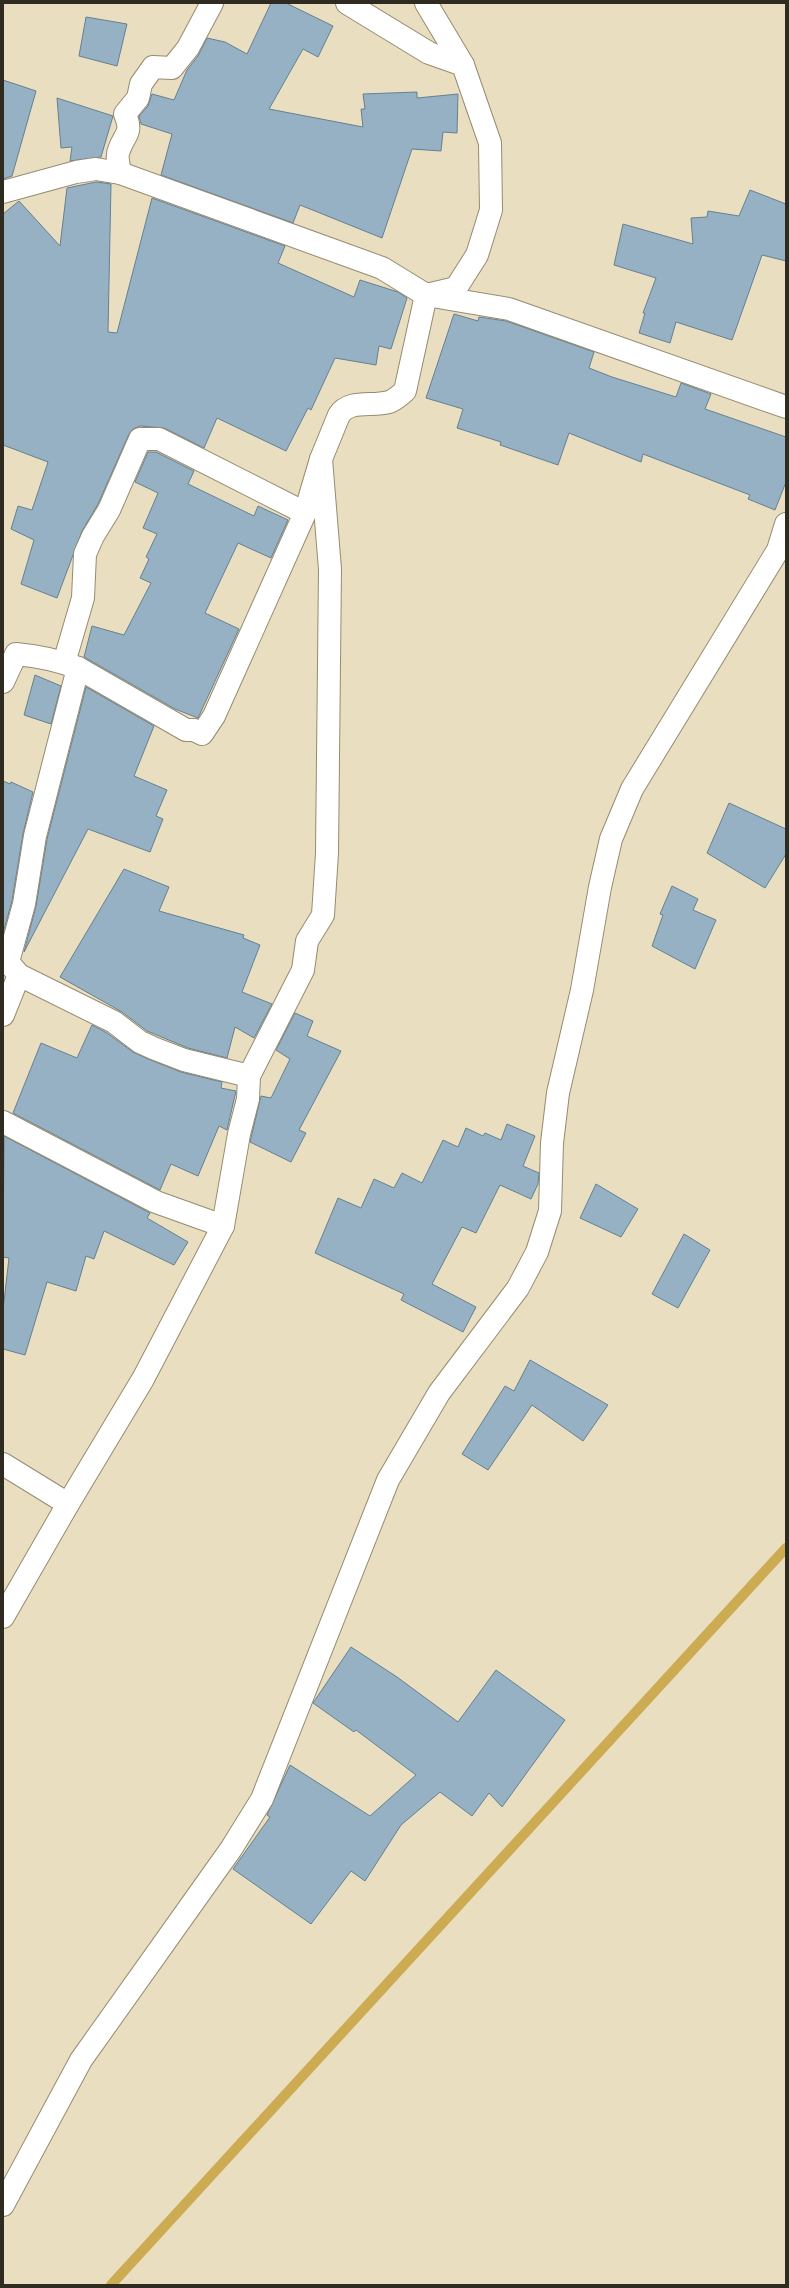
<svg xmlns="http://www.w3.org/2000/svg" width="789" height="2288" viewBox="0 0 789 2288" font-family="'DejaVu Sans',sans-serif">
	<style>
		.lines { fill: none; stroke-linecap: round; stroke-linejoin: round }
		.stream { stroke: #ccab53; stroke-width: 10 }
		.building { fill: #95b1c3; stroke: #658091 }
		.street-casing { stroke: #968b70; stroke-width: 24 }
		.street { stroke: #fff; stroke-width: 22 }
	</style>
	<rect width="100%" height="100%" fill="#eadec1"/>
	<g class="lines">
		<polyline class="stream" points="111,2285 786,1548"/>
	</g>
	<g class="building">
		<polygon points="271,3 286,3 333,26 318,57 303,49 269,109 363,127 361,109 365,109 363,94 417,92 417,98 458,94 457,133 443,132 441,151 412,149 382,238 300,205 293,223 161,175 172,134 141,124 139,116 148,106 152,94 174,100 187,70 198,56 207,38 225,42 247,54"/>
		<polygon points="86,17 127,24 117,66 79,56"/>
		<polygon points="3,80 36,91 12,176 3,179"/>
		<polygon points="57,98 113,116 101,157 70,161 72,147 61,148"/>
		<polygon points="96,182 111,184 108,332 117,333 152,198 285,246 278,263 354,297 360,280 398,292 407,298 391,349 379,346 376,365 335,358 311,410 308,408 286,451 217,418 204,448 164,428 140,426 133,429 129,434 98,504 82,531 57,598 21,584 34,540 11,529 18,506 32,510 48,462 3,445 3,214 19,201 60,246 67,188"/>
		<polygon points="750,190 786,204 786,261 762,255 732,340 676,322 670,343 639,333 645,313 643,313 656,278 614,265 623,224 693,244 691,218 707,217 708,211 739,216"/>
		<polygon points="454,314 478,321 479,317 506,321 594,352 589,368 612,377 676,397 681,383 711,394 705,409 786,437 786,482 775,510 748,499 750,495 643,454 641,462 569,433 558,465 500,445 501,442 457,428 463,409 426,398"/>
		<polygon points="148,452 156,452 194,471 188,484 254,516 258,506 288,520 271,558 238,543 205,613 239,629 198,718 175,709 84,657 92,626 124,635 151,583 140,578 149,559 146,557 157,534 143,528 158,493 135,482"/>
		<polygon points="35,675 61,686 51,724 24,715"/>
		<polygon points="86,687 154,726 134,776 167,790 156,816 163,819 150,852 88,829 24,952 36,906 47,839"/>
		<polygon points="3,781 10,784 11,782 33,792 23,834 12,901 3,933"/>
		<polygon points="729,803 786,829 786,854 765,888 707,853"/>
		<polygon points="124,869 169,887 159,911 244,935 243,938 260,945 242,992 272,1004 254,1038 235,1027 227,1058 188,1048 147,1031 122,1012 60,977"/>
		<polygon points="672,886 698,899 693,910 716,920 695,969 652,946 663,915 660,914"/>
		<polygon points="295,1013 313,1021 307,1036 341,1051 299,1130 306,1133 291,1162 250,1142 261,1096 271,1098 290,1059 276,1050"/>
		<polygon points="92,1025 107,1033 133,1052 148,1059 181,1072 222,1082 221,1088 236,1091 227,1130 219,1126 198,1176 171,1164 160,1190 13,1113 41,1043 77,1058"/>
		<polygon points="507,1124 535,1136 523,1166 539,1173 538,1184 531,1199 500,1185 476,1233 462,1227 432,1284 476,1307 463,1332 401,1300 404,1294 315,1253 338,1198 361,1208 374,1179 394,1188 402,1173 422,1183 443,1140 458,1147 466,1128 483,1136 485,1133 501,1140"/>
		<polygon points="4,1136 150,1213 147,1218 188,1242 174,1265 104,1231 94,1259 86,1256 76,1291 47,1282 25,1355 3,1349 3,1310 9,1258 3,1257"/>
		<polygon points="596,1184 638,1209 621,1237 580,1218"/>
		<polygon points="684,1234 710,1250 678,1308 652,1294"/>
		<polygon points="530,1360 608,1405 583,1441 532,1405 488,1470 462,1454 505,1386 514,1391"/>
		<polygon points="351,1647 397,1677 458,1722 496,1670 565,1720 502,1807 489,1793 472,1816 440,1792 401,1825 365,1881 351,1871 311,1924 233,1869 270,1817 267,1815 290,1765 370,1816 416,1775 356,1730 354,1732 313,1703"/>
	</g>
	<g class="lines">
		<g class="street-casing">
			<g id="street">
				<polyline points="347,3 429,53 463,65 490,143 491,210 477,255 456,288 431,294"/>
				<polyline points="426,3 463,65"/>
				<path d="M120,173C119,166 116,156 119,150C125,133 133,134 125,114L138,98L141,84L153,67L172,68L188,48L212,3"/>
				<polyline points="3,192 76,172 96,169 120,173 382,268 426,295 509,309 786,407"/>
				<polyline points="64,663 83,598 85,554 93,536 109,510 140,439 159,439 165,442 305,513"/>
				<polyline points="78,668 35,836 24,904 8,962 19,975 114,1022 140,1042 153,1048 184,1060 249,1076"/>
				<path d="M3,682L16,654C38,656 58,660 78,668L186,730H194L202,734L214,716L305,513L321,459L339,415C349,399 372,407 389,402C395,400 400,395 405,391L426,295"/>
				<polyline points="3,1015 19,975"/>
				<polyline points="3,1122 156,1202 223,1226"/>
				<polyline points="3,1464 68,1504"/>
				<polyline points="3,1617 68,1504 143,1379 223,1226 239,1134 248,1099 249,1076 303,970 307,941 323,915 327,853 330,569 321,459"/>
				<polyline points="3,2205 81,2060 231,1849 262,1799 388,1480 439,1393 518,1288 537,1252 550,1211 552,1143 558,1093 582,990 600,887 611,839 632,789 778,550 786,524"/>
			</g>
		</g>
		<use href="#street" class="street"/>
	</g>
	<rect width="789" height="2288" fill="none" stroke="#302b20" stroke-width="8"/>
</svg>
